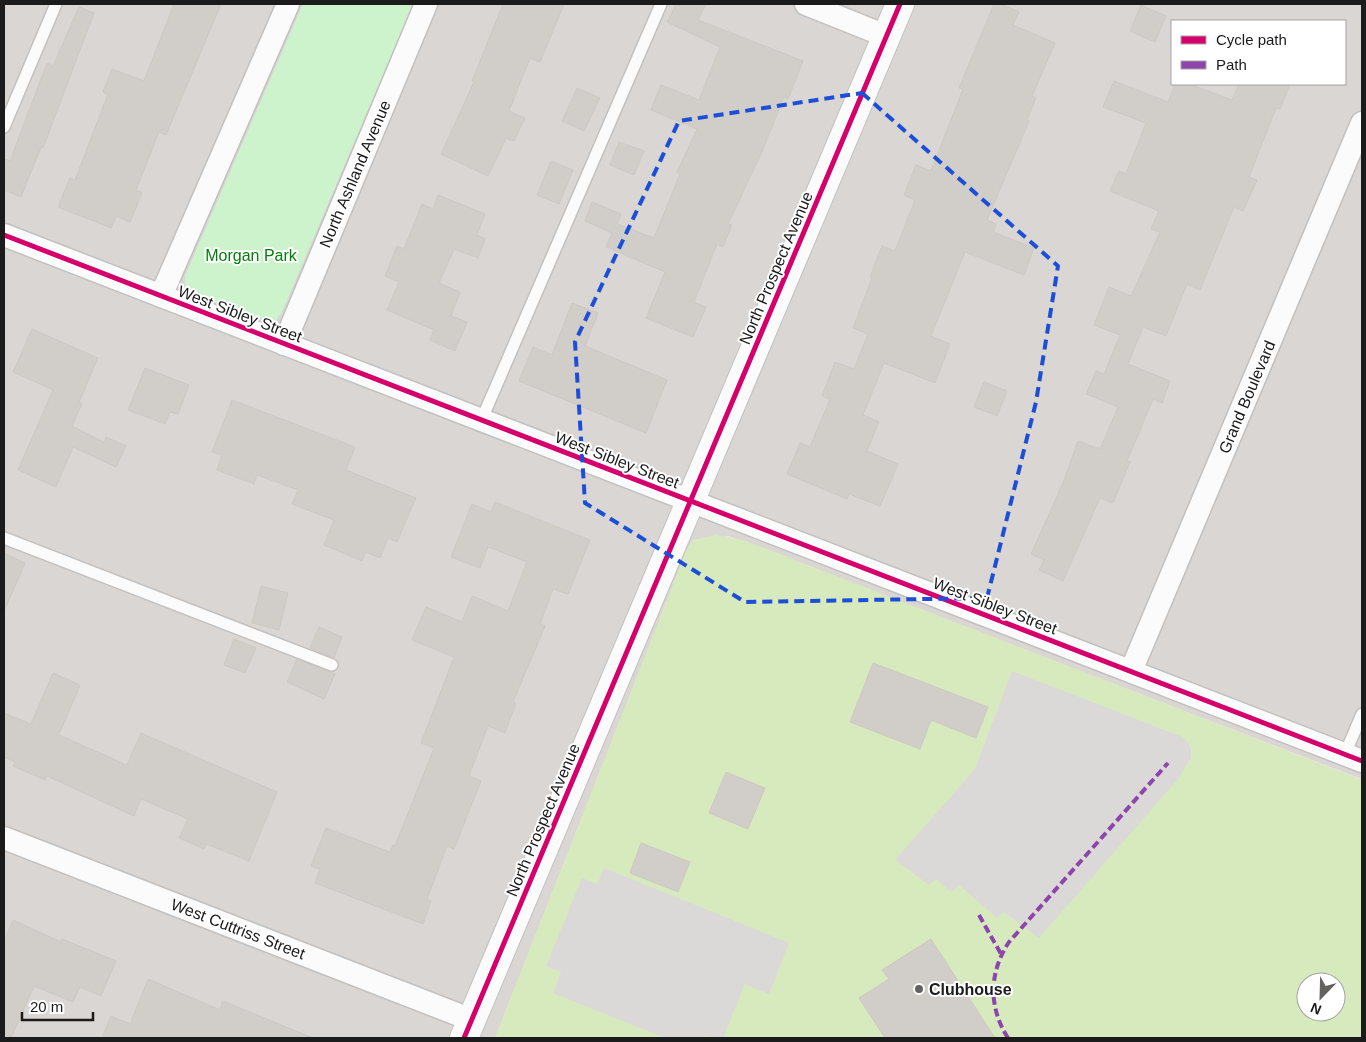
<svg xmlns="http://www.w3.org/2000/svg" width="1366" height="1042" viewBox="0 0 1366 1042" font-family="Helvetica,sans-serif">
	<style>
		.residential { fill: #d9d6d4; fill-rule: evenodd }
		.grass { fill: #d7eabd; fill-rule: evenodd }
		.park { fill: #cdf3cc }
		.parking { fill: #dad9d7 }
		.building { fill: #d1cdc9; stroke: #cdc8c3 }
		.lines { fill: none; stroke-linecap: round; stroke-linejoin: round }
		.service-casing { stroke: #c2c1bf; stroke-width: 14 }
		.minor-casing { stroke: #c2c1bf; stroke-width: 25 }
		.tertiary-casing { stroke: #c2c1bf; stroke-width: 30 }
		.service { stroke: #fcfbfb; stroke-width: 11 }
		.minor { stroke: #fcfbfb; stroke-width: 22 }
		.tertiary { stroke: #fcfbfb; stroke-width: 28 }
		.quiet { stroke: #8e44ad; stroke-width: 4; stroke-dasharray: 8 4; stroke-linecap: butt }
		.cycleway-casing { stroke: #fff; stroke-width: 8 }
		.cycleway { stroke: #d6006c; stroke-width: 5 }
		.marked { fill: none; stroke: #1d4ed8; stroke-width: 4; stroke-dasharray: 10 6; stroke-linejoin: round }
		.poi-dot { fill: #636261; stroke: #fff; stroke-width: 2 }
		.labels { text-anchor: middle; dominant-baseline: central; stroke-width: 4; stroke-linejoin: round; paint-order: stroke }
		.street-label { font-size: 16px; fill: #1b1b1b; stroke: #fff }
		.park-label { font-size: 16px; fill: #037e0b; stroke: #fff }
		.poi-label { font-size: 16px; font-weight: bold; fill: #1b1b1b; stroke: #fff; text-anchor: start }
	</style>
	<rect width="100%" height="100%" fill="#eae7e2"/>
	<path class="residential" d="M4,4H1362V779L729,536L693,540L687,550L495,1038H4ZM1172,21H1345V84H1172Z"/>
	<path class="grass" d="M716,535L746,541L1362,780V1038H495L687,549L693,540ZM1306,982H1336V1012H1306Z"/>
	<polygon class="park" points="303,4 413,4 282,312 276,320 266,321 195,294 185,285 185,276"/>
	<g class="parking">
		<polygon points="1012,671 1180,736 1188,742 1191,750 1191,758 1179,778 1039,938 1004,912 997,918 959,885 951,892 936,879 929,885 895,860 975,769"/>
		<polygon points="604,868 789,943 769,994 745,984 723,1038 704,1036 703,1038 665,1038 553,993 561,972 546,966 582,878 597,884"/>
	</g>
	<g class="building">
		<polygon points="174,4 221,4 166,135 159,132 136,190 142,193 130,222 116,216 111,228 58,207 70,178 75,180 108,94 103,92 112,69 144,81"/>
		<polygon points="503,4 564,4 540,62 530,58 509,111 525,118 514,141 506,138 488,176 441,154 474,82 472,81"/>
		<polygon points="676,4 706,4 698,20 803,61 788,99 784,97 761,154 728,224 732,225 723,247 717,244 694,302 706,307 693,337 646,318 665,272 606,247 612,233 585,221 592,202 621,214 617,224 654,238 680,174 677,172 697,129 651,110 661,85 699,100 720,47 667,22"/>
		<polygon points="994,4 1001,4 1019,12 1013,25 1055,43 1032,96 1036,98 1027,120 1029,121 987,220 996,224 993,232 1034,248 1024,275 965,252 931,336 950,344 935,383 884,363 863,415 879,422 867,451 898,464 880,506 849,494 847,499 787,474 800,443 810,447 830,399 822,396 835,362 854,369 868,334 853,328 872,278 870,277 882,246 895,251 915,200 904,195 916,165 931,171 963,89 959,88"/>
		<polygon points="1141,5 1166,16 1155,42 1130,31"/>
		<polygon points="79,7 94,13 43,148 41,147 21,197 4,190 4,159 10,161 47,63 53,66"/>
		<polygon points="1114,81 1168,102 1175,84 1189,84 1232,100 1239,84 1290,84 1280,109 1276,108 1249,177 1257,180 1243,211 1234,207 1200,290 1187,284 1166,336 1143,327 1128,364 1170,381 1162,403 1153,399 1127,461 1130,462 1113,503 1100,498 1063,581 1039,570 1044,560 1031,554 1063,483 1078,441 1100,449 1118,407 1086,394 1096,371 1104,374 1120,335 1094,325 1109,287 1131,296 1160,232 1151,229 1159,211 1110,191 1119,171 1126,174 1146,123 1103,107"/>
		<polygon points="577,88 600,98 584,131 562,121"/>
		<polygon points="619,142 644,151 634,175 610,165"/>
		<polygon points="551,161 573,170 559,204 537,195"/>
		<polygon points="438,195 485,214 477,235 485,239 478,258 454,249 439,283 460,292 451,316 467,322 455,351 430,340 434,330 387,310 399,282 385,276 397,246 404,249 422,204 433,209"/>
		<polygon points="572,303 598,313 585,346 667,380 646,433 519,381 533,347 552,355"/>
		<polygon points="32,329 98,358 79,402 82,404 72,426 104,442 106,437 126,446 116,467 73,447 56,487 18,470 53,390 13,372"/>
		<polygon points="145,368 189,385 178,414 170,412 165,424 128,410"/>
		<polygon points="984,382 1007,391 997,416 974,407"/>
		<polygon points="232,400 355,447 346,470 416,498 397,542 388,538 380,558 366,552 362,561 324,545 334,520 292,504 298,490 257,475 254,484 217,470 222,455 212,452"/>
		<polygon points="495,502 590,540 568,594 553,589 540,624 545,626 513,702 516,703 505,733 488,726 469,776 481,781 454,849 447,846 427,899 431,901 423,924 315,883 320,869 311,866 326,828 390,852 393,845 395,846 434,748 421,743 454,657 412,640 426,607 462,622 472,596 508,611 527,562 488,547 480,568 451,557 472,504 491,512"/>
		<polygon points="4,553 25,563 4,611"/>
		<polygon points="261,586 288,593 279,630 252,623"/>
		<polygon points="319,627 342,637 334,658 310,648"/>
		<polygon points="234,639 256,648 245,673 224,665"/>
		<polygon points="297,659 335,674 324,699 287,682"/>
		<polygon points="873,663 988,707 976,738 931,720 920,749 850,722"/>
		<polygon points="53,673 80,685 59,735 127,765 141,733 277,792 249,861 206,844 204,849 179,838 188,819 141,799 134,816 47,776 45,780 13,766 15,762 4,757 4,713 31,724"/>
		<polygon points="726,772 765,788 748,829 709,813"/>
		<polygon points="641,843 690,862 678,892 630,873"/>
		<polygon points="13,920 61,942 62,939 116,961 101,996 80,987 73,1002 34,986 11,1038 4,1038 4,941"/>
		<polygon points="931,939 995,1038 885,1038 859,998 889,979 882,970"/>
		<polygon points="148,979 220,1010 223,1001 313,1038 102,1038 111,1016 130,1024"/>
	</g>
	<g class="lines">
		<g class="service-casing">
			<g id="service">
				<polyline points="4,127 56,4"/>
				<polyline points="481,421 661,4"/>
				<polyline points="4,538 332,665"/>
				<polyline points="1345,754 1362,714"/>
			</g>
		</g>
		<g class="minor-casing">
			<g id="minor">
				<polyline points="806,4 886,36"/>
				<polyline points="4,235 1362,761"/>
				<polyline points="161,296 288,4"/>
				<polyline points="284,344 426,4"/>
				<polyline points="1131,671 1362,123"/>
				<polyline points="4,838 472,1020"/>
			</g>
		</g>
		<g class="tertiary-casing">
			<polyline id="tertiary" points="464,1038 900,4"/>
		</g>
		<use href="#service" class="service"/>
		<use href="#minor" class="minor"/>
		<use href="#tertiary" class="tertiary"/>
		<g class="quiet">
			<polyline points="979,915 1001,954"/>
			<path d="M1008,1038C988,1007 989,972 1009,942L1168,763"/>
		</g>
		<g class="cycleway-casing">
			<g id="cycleway">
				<polyline points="4,235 1362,761"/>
				<polyline points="464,1038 900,4"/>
			</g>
		</g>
		<use href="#cycleway" class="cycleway"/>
	</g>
	<path class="marked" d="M862,93L1058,266L1036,402L987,598L745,602L585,503L575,342L679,121Z"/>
	<circle class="poi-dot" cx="919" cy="989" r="5"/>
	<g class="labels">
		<g class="street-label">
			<text transform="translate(355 174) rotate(-67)">North Ashland Avenue</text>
			<text transform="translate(776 268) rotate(-67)">North Prospect Avenue</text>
			<text transform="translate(240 314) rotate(21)">West Sibley Street</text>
			<text transform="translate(1247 397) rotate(-67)">Grand Boulevard</text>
			<text transform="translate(617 460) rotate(21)">West Sibley Street</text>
			<text transform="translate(995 606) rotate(21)">West Sibley Street</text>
			<text transform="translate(543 820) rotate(-67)">North Prospect Avenue</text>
			<text transform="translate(238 929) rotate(21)">West Cuttriss Street</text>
		</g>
		<g class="park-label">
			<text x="251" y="255">Morgan Park</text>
		</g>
		<g class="poi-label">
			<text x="929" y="989">Clubhouse</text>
		</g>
	</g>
	<rect width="1366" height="1042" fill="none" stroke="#1b1b1b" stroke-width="10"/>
	<rect x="1171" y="20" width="175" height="65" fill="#ffffff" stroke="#a4a4a4"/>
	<rect x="1181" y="36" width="25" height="8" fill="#d6006c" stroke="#a4a4a4"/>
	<text x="1216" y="45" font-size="15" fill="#1b1b1b">Cycle path</text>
	<rect x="1181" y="61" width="25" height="8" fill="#8e44ad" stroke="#a4a4a4"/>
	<text x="1216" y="70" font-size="15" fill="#1b1b1b">Path</text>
	<g transform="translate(1321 997) rotate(203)"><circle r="24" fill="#ffffff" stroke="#a4a4a4"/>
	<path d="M0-4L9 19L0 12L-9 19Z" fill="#636261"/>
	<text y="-8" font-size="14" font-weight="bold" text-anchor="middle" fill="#1b1b1b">N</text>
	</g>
	<path d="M22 1012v8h71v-8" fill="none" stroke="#1b1b1b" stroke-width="2.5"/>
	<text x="30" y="1012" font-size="15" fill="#1b1b1b" stroke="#ffffff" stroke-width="4" paint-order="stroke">20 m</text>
</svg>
